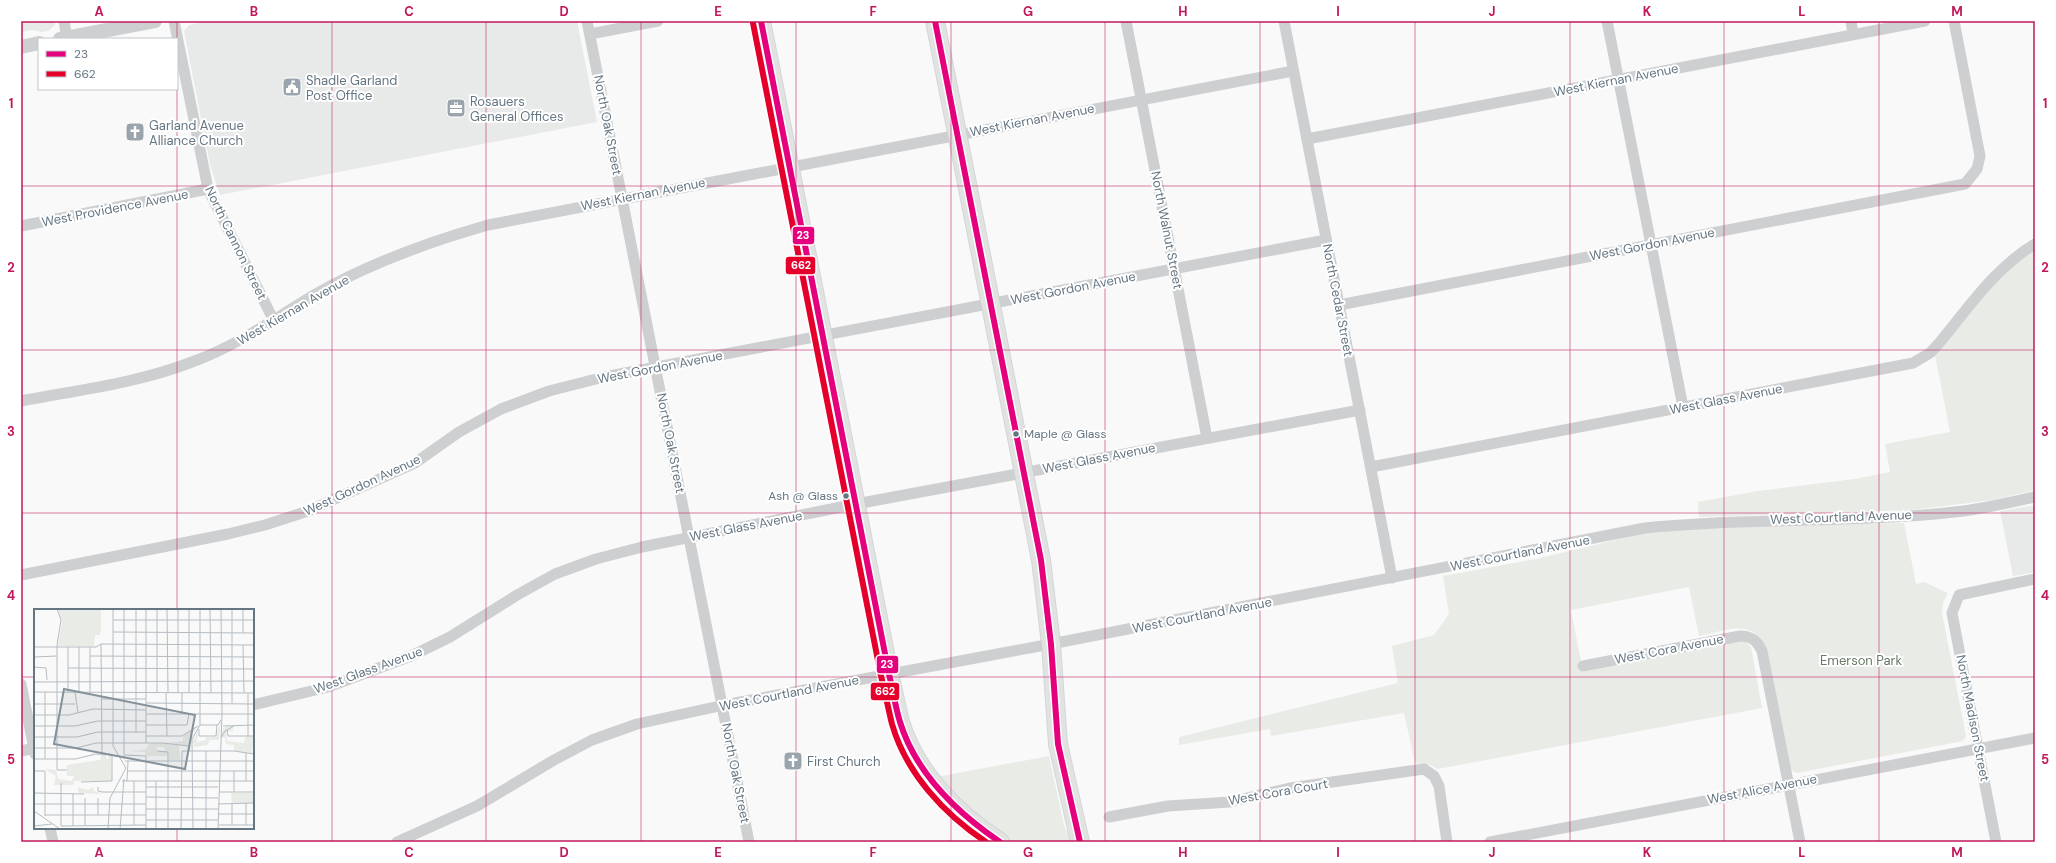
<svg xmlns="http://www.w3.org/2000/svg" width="2056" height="863" viewBox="0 0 2056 863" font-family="'DM Sans',sans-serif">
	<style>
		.built { fill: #e8e9e9 }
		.green { fill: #e8ebe6 }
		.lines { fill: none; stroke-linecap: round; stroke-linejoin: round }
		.primary-casing { stroke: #d5d6d7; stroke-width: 20 }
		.minor { stroke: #cecfd0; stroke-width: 11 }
		.tertiary { stroke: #cecfd0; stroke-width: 14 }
		.primary { stroke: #e1e2e2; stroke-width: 18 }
		.bus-1-casing { stroke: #fff; stroke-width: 9 }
		.bus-2-casing { stroke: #fff; stroke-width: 9 }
		.bus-1 { stroke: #e5007d; stroke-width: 6 }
		.bus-2 { stroke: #e4002b; stroke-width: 6 }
		.grid { fill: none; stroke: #c2185b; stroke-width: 1; stroke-opacity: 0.55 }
		.bus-dot { fill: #657683; stroke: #fff; stroke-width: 1.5 }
		.labels { text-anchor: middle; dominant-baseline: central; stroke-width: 4; stroke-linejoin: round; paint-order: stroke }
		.bus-label { font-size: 12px; fill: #657683; stroke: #fff; text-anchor: start }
		.poi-label { font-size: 13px; fill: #657683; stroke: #fff; text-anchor: start }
		.street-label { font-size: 13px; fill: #657683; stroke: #fff }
		.park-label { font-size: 13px; fill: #687a64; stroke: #fff }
		.inset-road { fill: none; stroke: #b5bdc3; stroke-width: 1 }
		.view { fill: #84929c; fill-opacity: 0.15; stroke: #84929c; stroke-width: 2 }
		.inset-edge { fill: none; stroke: #657683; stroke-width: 2 }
		.line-badge { stroke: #fff; stroke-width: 1.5 }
		.badge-label { font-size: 11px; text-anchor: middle; font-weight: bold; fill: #fff }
		.neatline { fill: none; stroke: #c2185b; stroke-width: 1.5 }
		.grid-label { font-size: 13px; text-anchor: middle; font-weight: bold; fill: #c2185b }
	</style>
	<rect width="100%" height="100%" fill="#f9f9f9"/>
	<g class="built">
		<polygon points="21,21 55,21 55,25 48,31 42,32 32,30 21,32"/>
		<polygon points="207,21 577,21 597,122 220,195 210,165 184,31 189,25"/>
		<polygon points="2035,505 2035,572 2013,576 2000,511"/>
	</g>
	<g class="green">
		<polygon points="2035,250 2035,490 1993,500 1912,510 1699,517 1698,502 1758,491 1855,479 1890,472 1885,444 1950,432 1935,355 2001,275"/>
		<path d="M1904,523L1916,584L1924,582L1948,593L1943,603L1942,613L1966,736L1963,741L1797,773L1792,771L1790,768L1767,649C1752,617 1727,631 1699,636L1689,587L1571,610L1583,672L1738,641L1746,642L1751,647L1762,708L1438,769L1430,765L1415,763L1404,713L1271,736L1270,729L1179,745V737L1398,683L1392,646L1434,635L1449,614L1443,576L1536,559L1649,532L1703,528Z"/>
		<polygon points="1049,756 1064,825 1071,842 1012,842 984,824 936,777"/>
	</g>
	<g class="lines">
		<g class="primary-casing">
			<g id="primary">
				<path d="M761,21L889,674C893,690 896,706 900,722C916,773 956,814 1000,842"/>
				<polyline points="935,21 1041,560 1051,644 1058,744 1080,842"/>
			</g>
		</g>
		<g class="minor">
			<polyline points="64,21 67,38"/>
			<polyline points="174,21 208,189 274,321"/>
			<polyline points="587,21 749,842"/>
			<polyline points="1126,21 1207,438"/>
			<polyline points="1284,21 1392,578"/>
			<polyline points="1607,21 1683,407"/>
			<polyline points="1851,21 1853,34"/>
			<polyline points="590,34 658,21"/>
			<polyline points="1307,139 1925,21"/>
			<polyline points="21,226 208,189"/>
			<polyline points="1339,305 1965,184 1977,169 1980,156 1954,21"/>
			<path d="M21,401C78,390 138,383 192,362C237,346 274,319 314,295C368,264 428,242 488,225L1293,71"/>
			<path d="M1371,467L1913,363L1930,353L1940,342C1969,307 1995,268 2035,244"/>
			<polyline points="21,575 228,534 265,525 308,511 415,463 459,432 501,409 549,391 604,377 1326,240"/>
			<path d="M1583,666L1740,636C1752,636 1757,641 1762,651L1800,842"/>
			<polyline points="21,684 35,754"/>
			<polyline points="253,705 328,687 411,656 450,637 517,595 555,574 596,559 642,547 856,504 1360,410"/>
			<polyline points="21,751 35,748"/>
			<polyline points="1109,817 1168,806 1230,802 1290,788 1424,769 1434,776 1439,786 1447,842"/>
			<polyline points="50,828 53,842"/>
			<path d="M397,842L477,806L554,760L592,740L637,724L724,705L1051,644L1645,528C1751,517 1858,524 1963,511C1987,508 2011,502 2035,497"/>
			<polyline points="1490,842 2035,738"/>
			<polyline points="1996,842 1952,613 1959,595 2035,579"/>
		</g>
		<g class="tertiary">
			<polyline points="60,39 155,21"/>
			<polyline points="21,47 39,43"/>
		</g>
		<use href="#primary" class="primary"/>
		<g class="bus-1-casing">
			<g id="bus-1">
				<path d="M761,21L889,674C893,690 895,706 900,722C916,774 956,812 1000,842"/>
				<polyline points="935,21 1041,560 1051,644 1058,744 1080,842"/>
			</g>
		</g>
		<g class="bus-2-casing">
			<path id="bus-2" d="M753,23L881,676C885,691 888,708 892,724C906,773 944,814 986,842"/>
		</g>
		<use href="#bus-1" class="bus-1"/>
		<use href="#bus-2" class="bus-2"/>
	</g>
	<path class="grid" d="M177,21V39M332,21V842M486,21V842M641,21V842M796,21V842M951,21V842M1105,21V842M1260,21V842M1415,21V842M1570,21V842M1724,21V842M1879,21V842M177,89V610M21,186H2035M21,350H2035M21,513H2035M21,677H35M253,677H2035M177,828V842"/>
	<defs>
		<g id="civic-square" transform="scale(1)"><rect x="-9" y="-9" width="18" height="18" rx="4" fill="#99a4ac" stroke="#fff"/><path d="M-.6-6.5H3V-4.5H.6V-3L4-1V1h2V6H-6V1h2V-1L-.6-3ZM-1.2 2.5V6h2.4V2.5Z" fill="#fff"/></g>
		<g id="office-square" transform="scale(1)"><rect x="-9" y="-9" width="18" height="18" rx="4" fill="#99a4ac" stroke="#fff"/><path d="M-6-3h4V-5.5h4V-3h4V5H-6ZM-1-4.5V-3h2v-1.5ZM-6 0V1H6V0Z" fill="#fff"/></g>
		<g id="church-square" transform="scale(1)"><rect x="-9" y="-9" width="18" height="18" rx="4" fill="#99a4ac" stroke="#fff"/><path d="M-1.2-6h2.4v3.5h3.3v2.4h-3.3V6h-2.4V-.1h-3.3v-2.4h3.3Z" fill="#fff"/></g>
	</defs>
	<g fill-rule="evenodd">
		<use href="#civic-square" x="292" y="87"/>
		<use href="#office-square" x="456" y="108"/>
		<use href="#church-square" x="135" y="132"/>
		<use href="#church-square" x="793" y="761"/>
	</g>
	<g class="bus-dot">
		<circle cx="1016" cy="434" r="3.5"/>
		<circle cx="846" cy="496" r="3.5"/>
	</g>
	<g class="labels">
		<g class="bus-label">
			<text x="1024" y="434">Maple @ Glass</text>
			<text x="838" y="496" text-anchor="end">Ash @ Glass</text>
		</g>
		<g class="poi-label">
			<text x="306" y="80">Shadle Garland<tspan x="306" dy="15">Post Office</tspan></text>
			<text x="470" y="101">Rosauers<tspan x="470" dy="15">General Offices</tspan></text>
			<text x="149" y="125">Garland Avenue<tspan x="149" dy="15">Alliance Church</tspan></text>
			<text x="807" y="761">First Church</text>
		</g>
		<g class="street-label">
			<text transform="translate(1616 80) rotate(-11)">West Kiernan Avenue</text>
			<text transform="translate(1032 120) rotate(-11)">West Kiernan Avenue</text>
			<text transform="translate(608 125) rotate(79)">North Oak Street</text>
			<text transform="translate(643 194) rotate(-11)">West Kiernan Avenue</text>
			<text transform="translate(115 208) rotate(-11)">West Providence Avenue</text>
			<text transform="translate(1167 230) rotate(79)">North Walnut Street</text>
			<text transform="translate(236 243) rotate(64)">North Cannon Street</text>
			<text transform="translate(1652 244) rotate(-11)">West Gordon Avenue</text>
			<text transform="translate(1073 288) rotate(-11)">West Gordon Avenue</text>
			<text transform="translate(1338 300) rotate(79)">North Cedar Street</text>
			<text transform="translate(293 310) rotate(-30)">West Kiernan Avenue</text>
			<text transform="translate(660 367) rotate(-11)">West Gordon Avenue</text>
			<text transform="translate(1726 399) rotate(-11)">West Glass Avenue</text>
			<text transform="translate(671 443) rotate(79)">North Oak Street</text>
			<text transform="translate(1099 458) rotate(-11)">West Glass Avenue</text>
			<text transform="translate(362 485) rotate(-25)">West Gordon Avenue</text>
			<text transform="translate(1841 517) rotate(-2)">West Courtland Avenue</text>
			<text transform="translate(746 526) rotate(-11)">West Glass Avenue</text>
			<text transform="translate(1520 553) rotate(-11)">West Courtland Avenue</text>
			<text transform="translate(1202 615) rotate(-11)">West Courtland Avenue</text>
			<text transform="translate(1669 649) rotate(-11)">West Cora Avenue</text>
			<text transform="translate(368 670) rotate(-20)">West Glass Avenue</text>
			<text transform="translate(789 693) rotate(-11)">West Courtland Avenue</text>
			<text transform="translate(1973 718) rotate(79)">North Madison Street</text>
			<text transform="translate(736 773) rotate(79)">North Oak Street</text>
			<text transform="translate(1762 789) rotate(-11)">West Alice Avenue</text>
			<text transform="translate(1278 792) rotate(-10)">West Cora Court</text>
		</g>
		<g class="park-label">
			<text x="1861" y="660">Emerson Park</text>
		</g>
	</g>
	<g transform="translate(34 609)">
		<rect width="220" height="220" fill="#f9f9f9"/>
		<path d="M24,0H67V22L66,26H61L60,37H24L28,12ZM187,111L185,131H176L173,136L160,138L159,132L164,121L163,133L172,131V128H182ZM165,116L159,123L156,141L155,137L132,134L149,132V127ZM198,116L199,122L192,123L193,132L210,134L212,127H220L218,144L200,142V136L192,135L191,128H187L189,119ZM129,134L145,137L146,151H135V143L131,142L130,138H123V142L134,143V147H112L111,143L96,142L111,141L115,135ZM67,146H72V150H74L75,146H77L78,172H40L39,176H20L22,167L12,161L13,156V160L22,161L24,170L38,172L40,167H33V156L66,151ZM44,178L54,181L59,178L60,182L69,185L44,184ZM197,184H220V194H198Z" fill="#e8ebe6"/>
		<path class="inset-road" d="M23,0L27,11L23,36V161H33M90,0V150M123,0V84M133,0L134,84M144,0V84M155,0V84M166,0V77M176,0L177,84M198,0V94M79,11H220M79,23L220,24M209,24V0M67,35L68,145M209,36L210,84M0,38H62L67,35L220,36M45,38V83M56,38V83M56,47L220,48M0,48L23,47M0,58L12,59L13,71M34,59L220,60M0,73L220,72M0,83L220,84M11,83V150M34,83V38M41,83L44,104M132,84L133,127M148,84V105M214,84V127M67,90H112M112,94L220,95M0,95H41M112,105H220M0,106H35L59,100L112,101M112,116H153L155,105M166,116H184L187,111M0,117H41L64,112H112M189,117L220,116M165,120V127H182L183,116M193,121L194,127H220M102,123V0M112,127H148L164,117M0,128H43L64,123H112M187,129L191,122L200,117M112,134V0M0,139H42L62,134H129L154,137L156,142M123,142L134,143V220M91,146L112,147V220M0,150H41L62,145L78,146V172L47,173M91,152H220M0,162H11V207M94,162H220M200,162V183M88,172H112M93,172L94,152M112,172H220M212,172V144M27,174V217L112,216M64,178V182L68,183H112M112,178H184M185,183H220M0,184L50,185M112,188L184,189M51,189V217M212,194V216M0,195H112M184,195L220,194M112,200H184M0,202L26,220M184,205H220M11,206H112M64,206V189M112,211H184M100,216V172M185,216H220M198,216V194M0,217L18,215M39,217V184M74,220L76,189L92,159L79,137V0M86,220L90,170M122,220V172M147,220L148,142H200L220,145M159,220L158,130L166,116V75M172,220V142M184,220L188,105L187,0"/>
		<path class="view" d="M30,80L161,106L151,160L20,135Z"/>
		<rect width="220" height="220" class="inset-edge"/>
	</g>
	<g class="line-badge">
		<rect x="792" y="226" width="23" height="19" rx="4" fill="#e5007d"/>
		<rect x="785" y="256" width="31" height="19" rx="4" fill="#e4002b"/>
		<rect x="876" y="655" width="23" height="19" rx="4" fill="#e5007d"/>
		<rect x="870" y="682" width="30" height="19" rx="4" fill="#e4002b"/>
	</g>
	<g class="badge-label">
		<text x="803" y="239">23</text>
		<text x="801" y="269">662</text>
		<text x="887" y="668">23</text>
		<text x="885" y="695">662</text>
	</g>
	<rect width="2056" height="863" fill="none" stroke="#ffffff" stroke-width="44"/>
	<rect x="38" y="38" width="140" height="52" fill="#ffffff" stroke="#c1c8cd"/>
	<rect x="46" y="51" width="20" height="6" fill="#e5007d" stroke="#c1c8cd"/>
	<text x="74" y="58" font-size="12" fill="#657683">23</text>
	<rect x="46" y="71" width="20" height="6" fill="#e4002b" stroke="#c1c8cd"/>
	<text x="74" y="78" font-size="12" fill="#657683">662</text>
	<rect x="22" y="22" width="2012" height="819" class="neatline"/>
	<g class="grid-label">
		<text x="99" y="16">A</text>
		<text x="254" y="16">B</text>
		<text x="409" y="16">C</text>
		<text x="564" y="16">D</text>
		<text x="718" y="16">E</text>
		<text x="873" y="16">F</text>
		<text x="1028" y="16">G</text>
		<text x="1183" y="16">H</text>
		<text x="1338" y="16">I</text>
		<text x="1492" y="16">J</text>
		<text x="1647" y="16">K</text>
		<text x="1802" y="16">L</text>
		<text x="1957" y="16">M</text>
		<text x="11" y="108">1</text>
		<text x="2045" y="108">1</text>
		<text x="11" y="272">2</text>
		<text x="2045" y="272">2</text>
		<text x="11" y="436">3</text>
		<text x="2045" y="436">3</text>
		<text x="11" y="600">4</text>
		<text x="2045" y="600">4</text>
		<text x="11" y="764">5</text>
		<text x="2045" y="764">5</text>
		<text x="99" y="857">A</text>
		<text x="254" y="857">B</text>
		<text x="409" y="857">C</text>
		<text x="564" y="857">D</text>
		<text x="718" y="857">E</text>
		<text x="873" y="857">F</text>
		<text x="1028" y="857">G</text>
		<text x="1183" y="857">H</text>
		<text x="1338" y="857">I</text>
		<text x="1492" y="857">J</text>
		<text x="1647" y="857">K</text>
		<text x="1802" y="857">L</text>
		<text x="1957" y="857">M</text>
	</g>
</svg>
